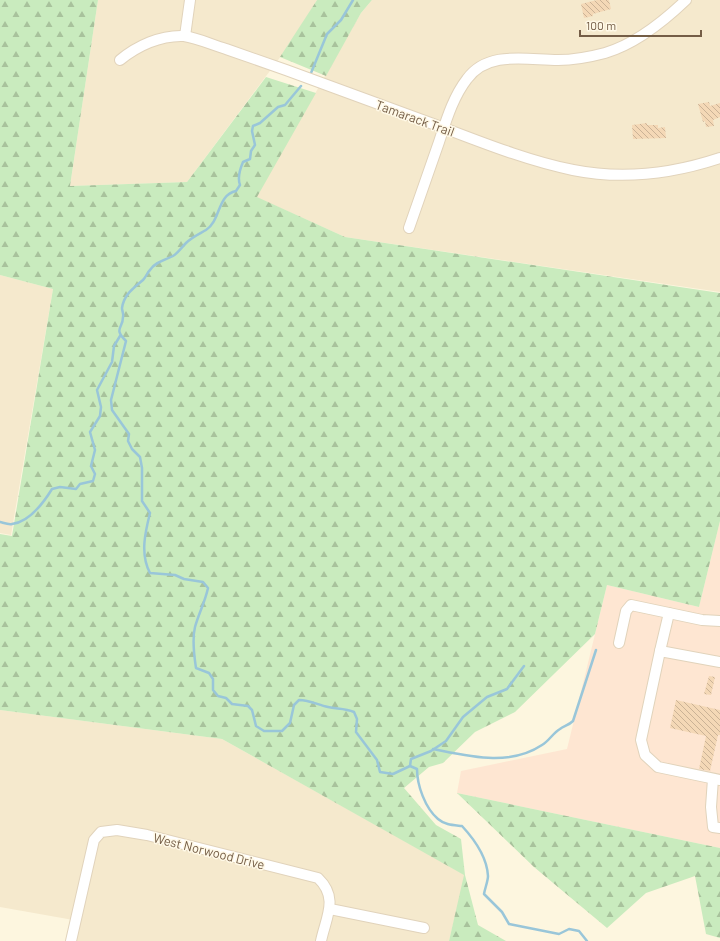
<svg xmlns="http://www.w3.org/2000/svg" width="720" height="941" viewBox="0 0 720 941" font-family="Barlow,sans-serif">
	<style>
		.residential { fill: #f5e9cd }
		.commercial { fill: #fee6d2 }
		.forest { fill: url(#forest-firs) }
		.lines { fill: none; stroke-linecap: round; stroke-linejoin: round }
		.stream { stroke: #99c6d9; stroke-width: 2.5 }
		.building { fill: url(#building-back-hatch) }
		.minor-casing { stroke: #e1d3bb; stroke-width: 12 }
		.minor { stroke: #fff; stroke-width: 10 }
		.labels { text-anchor: middle; dominant-baseline: central; stroke-width: 3; stroke-linejoin: round; paint-order: stroke }
		.street-label { font-size: 13px; fill: #745d46; stroke: #fff9e7 }
	</style>
	<defs>
		<pattern id="forest-firs" width="22" height="20" patternUnits="userSpaceOnUse"><rect width="22" height="20" fill="#c9ebbe"/><path d="M5 1l3.5 6h-7zM16 11l3.5 6h-7z" fill="#a8c29c"/></pattern>
		<pattern id="building-back-hatch" width="6" height="6" patternUnits="userSpaceOnUse"><rect width="6" height="6" fill="#f4d8b6"/><path d="M-1 5l2 2M0 0l6 6M5-1l2 2" fill="none" stroke="#cab296"/></pattern>
	</defs>
	<rect width="100%" height="100%" fill="#fdf6df"/>
	<g class="residential">
		<polygon points="98,0 317,0 290,44 187,182 70,186"/>
		<polygon points="372,0 720,0 720,292 345,237 256,197 361,13"/>
		<polygon points="0,275 53,289 11,535 0,533"/>
		<polygon points="0,710 222,739 465,875 449,941 75,941 79,921 0,907"/>
	</g>
	<polygon class="commercial" points="720,521 720,848 457,793 461,771 567,749 607,585 699,607"/>
	<g class="forest">
		<polygon points="0,0 98,0 70,186 187,182 266,77 316,93 257,197 345,237 720,293 720,521 699,607 607,585 595,634 515,712 475,732 443,763 429,767 404,788 436,825 461,839 465,875 478,925 506,941 449,941 464,875 222,739 0,710 0,534 12,536 53,289 0,275"/>
		<polygon points="317,0 372,0 361,13 326,76 280,57"/>
		<polygon points="457,793 720,848 720,938 706,934 695,876 646,893 607,928 534,867"/>
	</g>
	<g class="lines">
		<g class="stream">
			<polyline points="311,73 327,34 341,20 353,0"/>
			<path d="M301,86L285,105L278,107L260,123L253,126L252,131L255,145L251,151L250,159L243,162C240,169 237,177 240,185L236,191C217,195 221,220 206,230C199,234 192,237 186,243C182,247 178,253 173,256C165,260 155,262 150,270C147,273 146,277 143,280C134,288 124,294 122,308C122,311 124,314 123,317C123,329 113,328 126,341L111,400L112,410L129,434L128,441L132,449L140,457L142,468V501L150,513C145,533 140,554 150,573L175,575L184,579L203,582L208,588C205,602 199,613 195,627C192,639 194,655 196,668L209,673L213,679V690L218,696L226,698L232,704L248,706L252,710L256,726L264,731H282L290,723L294,705L299,700C310,700 318,705 328,707C337,709 345,708 354,712L357,719L356,732L377,760L380,772L393,774L410,766L417,769C417,785 425,808 438,819C445,825 453,825 462,826C474,839 487,856 488,876C488,881 485,888 484,894L502,912L509,924L559,934L569,929L579,931L587,941"/>
			<path d="M0,522C4,523 9,525 12,524C29,522 44,502 52,489L60,487L76,489L80,484L93,481L95,474L91,466L95,450L90,432L100,416L101,407L97,390L112,362L114,346L120,336"/>
			<path d="M433,749C468,756 509,767 542,745C549,741 553,733 560,729C564,726 569,725 573,721L596,650"/>
			<polyline points="410,766 411,759 431,751 446,741 463,717 487,697 507,689 524,666"/>
		</g>
	</g>
	<g class="building">
		<polygon points="597,0 609,0 611,9 593,14 593,16 584,18 581,4"/>
		<polygon points="709,102 710,106 720,103 720,117 713,120 714,126 706,127 705,121 703,122 698,104"/>
		<polygon points="647,123 647,125 658,125 658,128 665,127 666,138 633,139 632,125"/>
		<polygon points="709,676 715,677 711,695 704,694"/>
		<polygon points="676,700 720,710 720,735 718,735 710,771 699,769 706,736 670,728"/>
	</g>
	<g class="lines">
		<g class="minor-casing">
			<g id="minor">
				<polyline points="185,36 190,0"/>
				<path d="M120,60C137,46 160,35 184,36C198,38 212,45 226,49C246,56 266,63 286,70C339,89 391,109 444,128C486,144 529,161 573,170C623,180 672,174 720,158"/>
				<path d="M409,228C419,200 429,171 439,142C446,121 453,97 467,79C488,50 527,60 558,60C573,60 590,57 605,53C636,44 663,22 686,0"/>
				<polyline points="619,643 626,611 631,605 702,620 720,621"/>
				<polyline points="660,651 669,613"/>
				<polyline points="720,662 660,651 641,740 645,755 658,767 720,780"/>
				<polyline points="713,779 711,807 713,827 720,828"/>
				<polyline points="330,909 424,928"/>
				<path d="M71,941L94,840L101,832L117,830L147,835L318,878C339,898 326,917 321,941"/>
			</g>
		</g>
		<use href="#minor" class="minor"/>
	</g>
	<g class="labels">
		<g class="street-label">
			<text transform="translate(415 118) rotate(20)">Tamarack Trail</text>
			<text transform="translate(209 851) rotate(14)">West Norwood Drive</text>
		</g>
	</g>
	<path d="M580 30v6h121v-6" fill="none" stroke="#745d46" stroke-width="2"/>
	<text x="586" y="30" font-size="12" fill="#745d46" stroke="#fff9e7" stroke-width="3" paint-order="stroke">100 m</text>
</svg>
